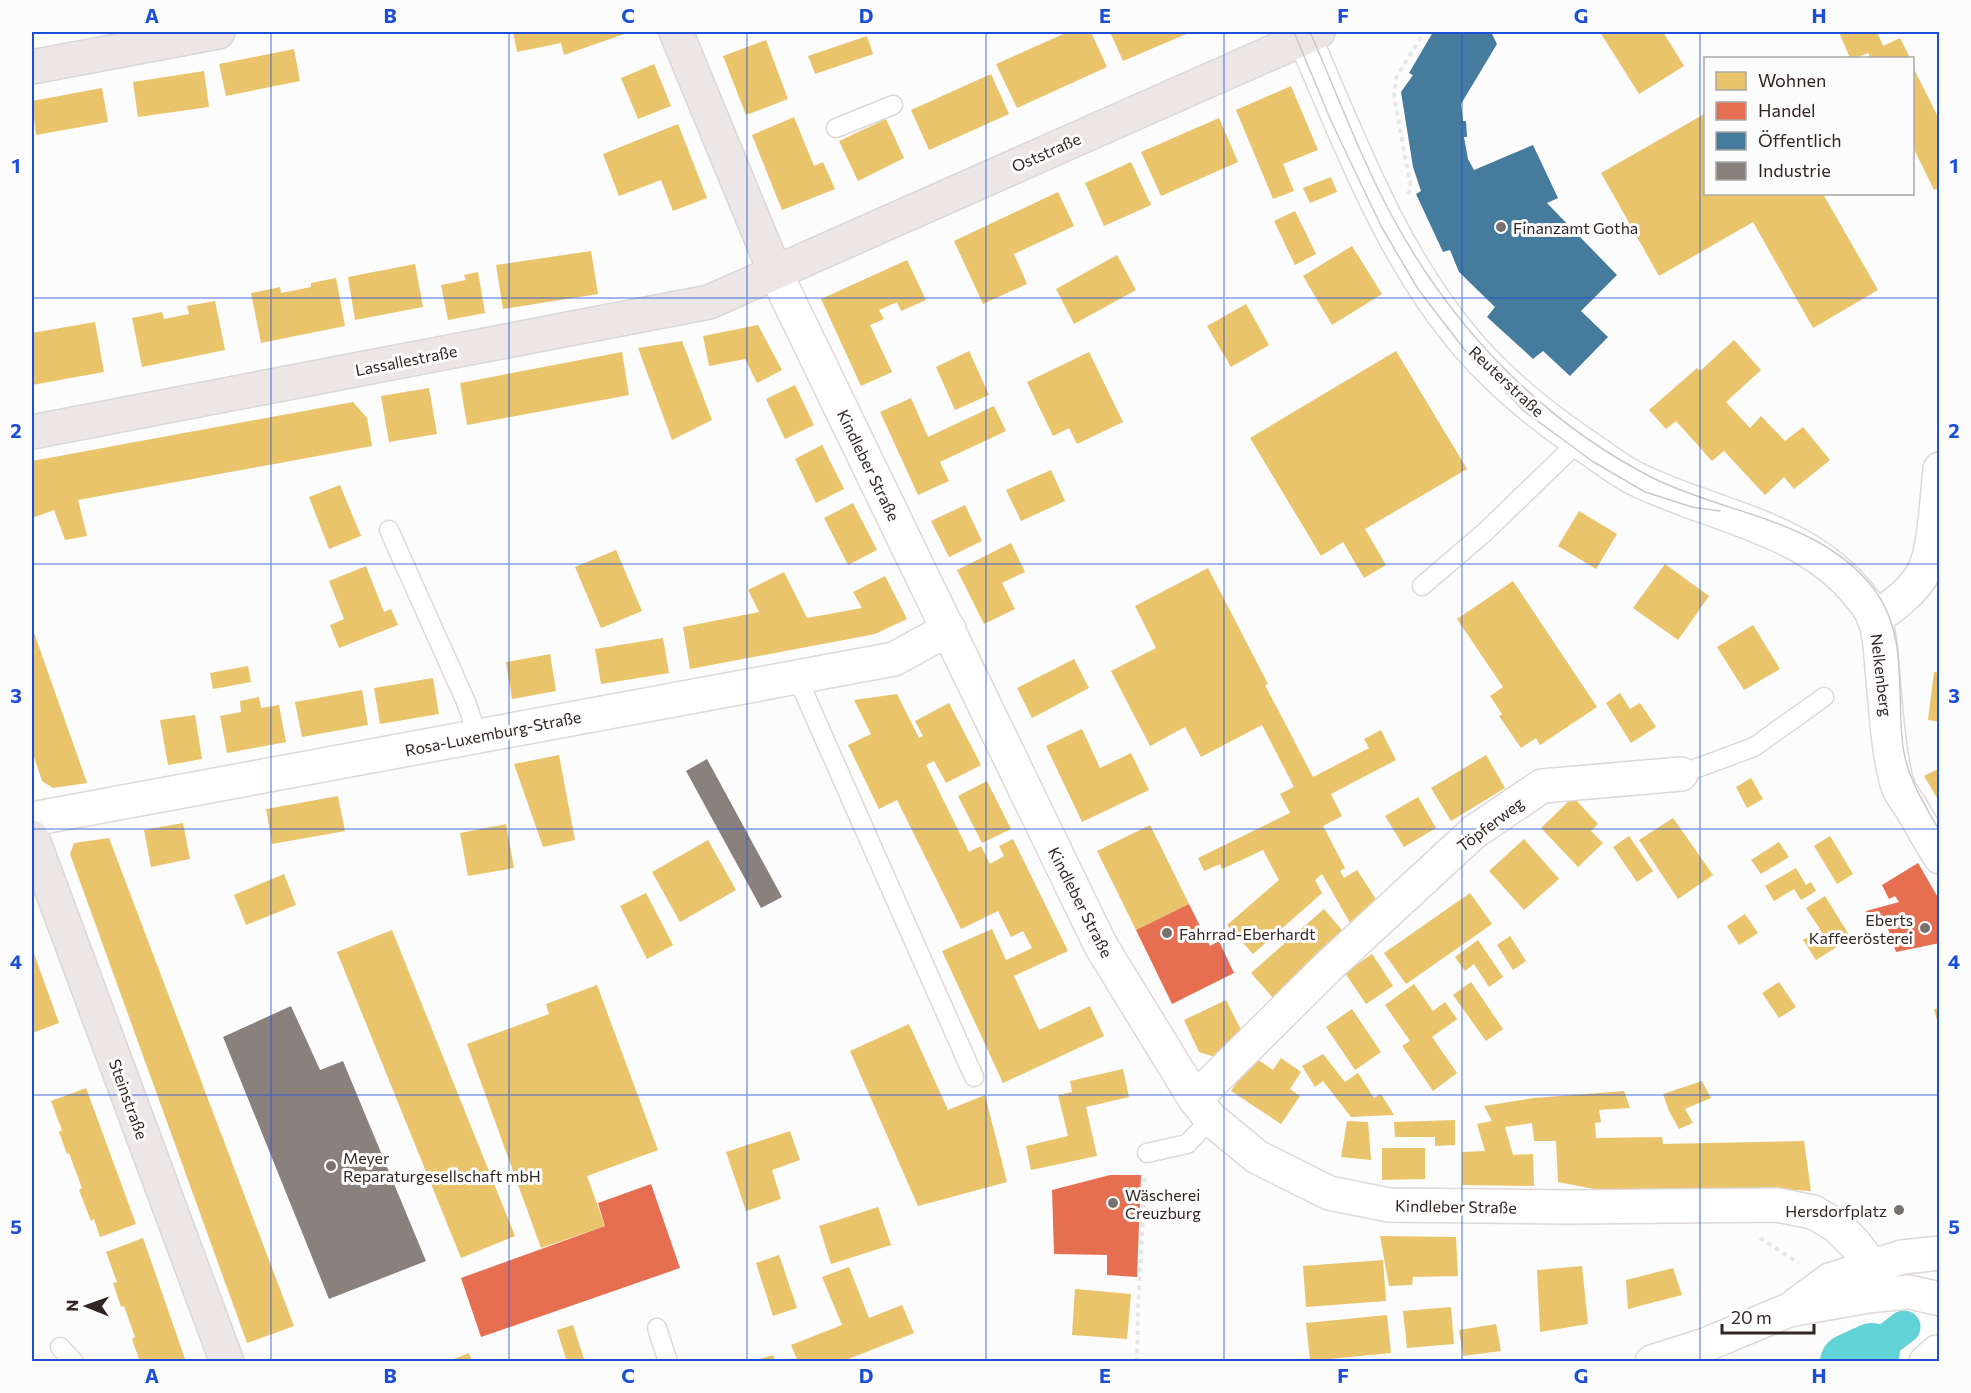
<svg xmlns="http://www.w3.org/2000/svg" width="1971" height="1393" viewBox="0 0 1971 1393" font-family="Commissioner,sans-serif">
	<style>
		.homes { fill: #e9c46a }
		.shops { fill: #e76f51 }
		.public { fill: #457b9d }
		.industry { fill: #8a817c }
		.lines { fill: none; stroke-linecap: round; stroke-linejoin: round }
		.canal { stroke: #61d2d6; stroke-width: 33 }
		.river { stroke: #61d2d6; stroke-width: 56 }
		.service-casing { stroke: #ded8d6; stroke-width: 21 }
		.minor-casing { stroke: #ded8d6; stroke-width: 36 }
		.tertiary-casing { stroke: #ded8d6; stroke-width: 36 }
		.primary-casing { stroke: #d9d7d7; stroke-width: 36 }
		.path { stroke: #e6e6e6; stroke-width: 4; stroke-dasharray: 4.5 4.5; stroke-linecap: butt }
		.service { stroke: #fff; stroke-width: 18 }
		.minor { stroke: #fff; stroke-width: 33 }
		.tertiary { stroke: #fff; stroke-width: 33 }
		.primary { stroke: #ece7e6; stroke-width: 33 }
		.tram { stroke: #cbcac9; stroke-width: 1.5 }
		.grid { fill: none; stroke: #1d4ed8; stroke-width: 1.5; stroke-opacity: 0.55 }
		.poi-dot { fill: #797170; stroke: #fcfcfc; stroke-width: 2 }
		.labels { text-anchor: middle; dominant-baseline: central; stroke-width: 6; stroke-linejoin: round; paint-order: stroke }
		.street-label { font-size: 16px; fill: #322624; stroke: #fcfcfc }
		.poi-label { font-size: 16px; fill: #322624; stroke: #fcfcfc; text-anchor: start }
		.neatline { fill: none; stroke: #1d4ed8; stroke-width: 2 }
		.grid-label { font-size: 20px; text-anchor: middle; font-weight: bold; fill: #1d4ed8 }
	</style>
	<rect width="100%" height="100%" fill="#fcfcfc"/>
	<g class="homes">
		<polygon points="513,32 630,32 564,55 561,43 517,52"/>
		<polygon points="1068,32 1091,32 1107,67 1017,108 996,64"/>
		<polygon points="1110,32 1191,32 1123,61"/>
		<polygon points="1600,32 1663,32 1684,66 1639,94"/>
		<polygon points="1839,32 1877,32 1883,46 1900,38 1910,58 1871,58 1868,53 1855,58 1850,58"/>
		<polygon points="867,36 873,54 815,74 808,56"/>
		<polygon points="766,40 788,99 746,115 723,56"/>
		<polygon points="294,49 300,81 226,96 219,64"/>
		<polygon points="654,64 671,106 638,119 621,78"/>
		<polygon points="1912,65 1940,121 1938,123 1940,127 1940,187 1934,190 1912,145"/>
		<polygon points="204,71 209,107 138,117 133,82"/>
		<polygon points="991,74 1009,114 929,150 911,110"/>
		<polygon points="1291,86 1318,150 1283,164 1294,191 1273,199 1236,110"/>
		<polygon points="102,88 108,122 36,135 32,101"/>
		<polygon points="1706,113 1706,194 1823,194 1878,290 1813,328 1753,222 1659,276 1601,173"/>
		<polygon points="794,117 814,166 823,162 835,189 782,210 752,135"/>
		<polygon points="1219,118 1238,162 1161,196 1141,152"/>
		<polygon points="886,119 904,158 858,181 839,141"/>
		<polygon points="678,124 707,198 673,211 661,180 619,196 603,154"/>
		<polygon points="1131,162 1151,205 1104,226 1085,183"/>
		<polygon points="1331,177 1337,192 1310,203 1303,188"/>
		<polygon points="1058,192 1074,226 1014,254 1027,284 983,304 954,241"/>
		<polygon points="1295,211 1316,254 1295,265 1274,221"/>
		<polygon points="1352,246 1382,294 1332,325 1303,276"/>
		<polygon points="591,251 598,294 503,309 496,265"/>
		<polygon points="1117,255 1136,290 1074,324 1056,289"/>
		<polygon points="907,260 926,300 901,311 897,302 879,310 884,319 870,325 892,372 861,386 821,299"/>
		<polygon points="415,264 423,307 355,320 348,277"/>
		<polygon points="478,272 485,313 448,320 441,285 466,280 464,275"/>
		<polygon points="336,278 345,326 261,343 251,293 280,287 281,293 311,287 311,283"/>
		<polygon points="215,301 225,350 142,367 132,318 162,312 164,319 189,314 187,306"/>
		<polygon points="1246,304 1269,345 1231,367 1207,326"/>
		<polygon points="95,322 104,372 32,385 32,333"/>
		<polygon points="758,325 782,370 757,383 745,359 709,366 703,336"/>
		<polygon points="1734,340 1761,370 1726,402 1750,428 1761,416 1785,441 1803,427 1830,460 1794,489 1784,477 1765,495 1724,451 1712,461 1676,421 1666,429 1649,410 1697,368 1700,371"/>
		<polygon points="682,341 712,420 672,440 638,348"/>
		<polygon points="969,351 989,395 955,410 936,367"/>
		<polygon points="1396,351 1467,469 1365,529 1386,565 1364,578 1343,542 1321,556 1250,438"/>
		<polygon points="622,352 629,395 467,425 460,383"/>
		<polygon points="1089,352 1123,422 1077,444 1069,428 1053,436 1027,382"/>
		<polygon points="795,385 814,425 785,439 766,399"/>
		<polygon points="429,388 437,434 389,442 381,396"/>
		<polygon points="911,398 928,437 994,406 1006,431 940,462 949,481 918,495 880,412"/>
		<polygon points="353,402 367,418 372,446 78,500 87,536 65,540 54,510 32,518 32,461"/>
		<polygon points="822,445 844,489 816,503 795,459"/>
		<polygon points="1051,470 1065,501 1021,521 1006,490"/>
		<polygon points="340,485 361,536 329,549 309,497"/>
		<polygon points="853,503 877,550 848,565 824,518"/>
		<polygon points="965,505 982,541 949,557 931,521"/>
		<polygon points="1579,511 1617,534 1596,569 1558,546"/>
		<polygon points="1011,543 1025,572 1002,583 1015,609 984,624 957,570"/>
		<polygon points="616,550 642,611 601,628 575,567"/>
		<polygon points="1665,564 1709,596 1678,640 1633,608"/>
		<polygon points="366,566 384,612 391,609 398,625 339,648 330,625 344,619 329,581"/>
		<polygon points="1208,568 1268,684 1265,685 1313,777 1369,748 1364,739 1381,730 1396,760 1331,794 1342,816 1323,826 1345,868 1340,871 1344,878 1357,870 1379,904 1353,928 1322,874 1315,880 1322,893 1253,954 1227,925 1279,880 1263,850 1222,869 1220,864 1204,871 1198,858 1290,813 1280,794 1294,787 1262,725 1201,757 1185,727 1150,746 1111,671 1156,648 1135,606"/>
		<polygon points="784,572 807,618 862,608 853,592 885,576 907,619 875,634 690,669 683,627 759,612 748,590"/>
		<polygon points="1513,581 1597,707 1540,745 1536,738 1521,748 1499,716 1502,714 1490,696 1503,687 1457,619"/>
		<polygon points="1753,625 1780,669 1744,690 1717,647"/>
		<polygon points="32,627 87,783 53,788 42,781 32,751"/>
		<polygon points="663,638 669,673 601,684 595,649"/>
		<polygon points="550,654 556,691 512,699 506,662"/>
		<polygon points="1074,659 1089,688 1032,718 1017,688"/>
		<polygon points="248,666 251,682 213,689 210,673"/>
		<polygon points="1934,672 1940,673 1940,722 1928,720"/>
		<polygon points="433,678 439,714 380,724 374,688"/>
		<polygon points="362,690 368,725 302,737 295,702"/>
		<polygon points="1620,693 1630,709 1640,703 1656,727 1631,743 1606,703"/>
		<polygon points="897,694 919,738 923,736 915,721 949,703 981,765 946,783 934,761 926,765 969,852 981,846 990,864 1004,856 999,846 1013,839 1068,951 1014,976 1039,1030 1090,1006 1104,1036 1003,1083 942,951 992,929 1006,960 1032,948 1023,931 1011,937 998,911 961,929 897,800 879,809 848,745 871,734 854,700"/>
		<polygon points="259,697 261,708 279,705 286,742 227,753 220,716 241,712 240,701"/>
		<polygon points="195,715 202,759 168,765 160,720"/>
		<polygon points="1082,729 1100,768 1131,753 1149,790 1082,822 1046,746"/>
		<polygon points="559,755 575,840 543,847 514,764"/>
		<polygon points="1486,755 1505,788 1451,821 1431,788"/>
		<polygon points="1940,768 1940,803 1924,776"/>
		<polygon points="1751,778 1763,799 1747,808 1736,787"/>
		<polygon points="987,781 1011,829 982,843 958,796"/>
		<polygon points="338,796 345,831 272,844 266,809"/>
		<polygon points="1418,797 1436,828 1404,847 1385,816"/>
		<polygon points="1573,797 1598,824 1591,831 1603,843 1578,867 1541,828"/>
		<polygon points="1673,818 1713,875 1678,899 1639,840"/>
		<polygon points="183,823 190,859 151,867 144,830"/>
		<polygon points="506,824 514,868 468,876 460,833"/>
		<polygon points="1150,825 1189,904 1136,930 1097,851"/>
		<polygon points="1629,836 1653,871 1637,882 1613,847"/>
		<polygon points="1830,836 1853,874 1837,884 1814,846"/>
		<polygon points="109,838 294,1326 247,1343 70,854 74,843"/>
		<polygon points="1524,839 1559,879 1524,910 1489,871"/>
		<polygon points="708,840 736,890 680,922 652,872"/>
		<polygon points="1779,842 1789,857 1761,874 1751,860"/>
		<polygon points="1796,868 1806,885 1811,882 1816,891 1801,900 1794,889 1774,901 1765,886"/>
		<polygon points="284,874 296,905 246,925 234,895"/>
		<polygon points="646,893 673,945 647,959 620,906"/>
		<polygon points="1470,893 1492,924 1406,984 1384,953"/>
		<polygon points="1825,896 1851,938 1816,960 1803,940 1820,929 1806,908"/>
		<polygon points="1324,909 1347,936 1275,1000 1251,973"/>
		<polygon points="1745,914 1758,933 1739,945 1727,926"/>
		<polygon points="392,930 515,1236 461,1258 337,952"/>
		<polygon points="1510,936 1526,961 1513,970 1497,945"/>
		<polygon points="1478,940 1503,977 1489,987 1474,964 1465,971 1455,957"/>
		<polygon points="32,948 59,1023 32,1033"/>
		<polygon points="1372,954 1393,986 1366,1004 1345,973"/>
		<polygon points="1471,982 1503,1029 1486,1041 1453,995"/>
		<polygon points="1779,982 1796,1007 1779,1018 1762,993"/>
		<polygon points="1414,984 1433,1011 1445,1002 1457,1019 1432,1037 1457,1073 1433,1091 1402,1046 1410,1041 1385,1005"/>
		<polygon points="597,985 658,1150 587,1176 605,1226 541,1248 467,1044 549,1014 546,1004"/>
		<polygon points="1226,1000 1242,1032 1215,1057 1199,1052 1184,1020"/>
		<polygon points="1940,1008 1940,1027 1939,1027 1934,1009"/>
		<polygon points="1352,1009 1381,1052 1355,1070 1326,1027"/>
		<polygon points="909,1024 948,1110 985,1095 1007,1182 918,1206 850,1051"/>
		<polygon points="1323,1054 1345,1082 1358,1073 1374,1098 1381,1094 1394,1115 1351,1117 1323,1081 1315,1087 1302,1066"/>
		<polygon points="1254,1057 1273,1070 1281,1058 1301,1072 1290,1089 1300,1096 1281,1124 1231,1091"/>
		<polygon points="1123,1069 1129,1097 1086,1107 1097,1156 1031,1170 1026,1146 1068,1136 1058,1095 1072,1092 1070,1081"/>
		<polygon points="1702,1081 1711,1098 1685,1109 1693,1123 1679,1129 1669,1111 1663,1094"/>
		<polygon points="86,1088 136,1224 100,1237 94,1219 91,1221 79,1190 82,1188 69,1153 67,1154 59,1132 62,1130 51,1101"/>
		<polygon points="1624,1091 1630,1108 1599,1110 1601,1122 1595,1123 1596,1138 1662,1137 1663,1144 1804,1141 1811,1191 1776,1189 1714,1190 1594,1189 1558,1182 1556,1141 1534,1141 1532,1123 1505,1127 1513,1155 1533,1154 1534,1186 1462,1185 1462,1152 1485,1151 1477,1124 1492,1121 1484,1106 1534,1098"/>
		<polygon points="1455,1120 1455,1145 1435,1146 1435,1137 1395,1137 1394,1122"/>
		<polygon points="1347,1121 1368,1122 1371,1160 1341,1157"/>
		<polygon points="790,1131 800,1160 772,1170 781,1199 746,1211 726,1152"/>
		<polygon points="1382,1148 1425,1148 1425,1179 1382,1180"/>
		<polygon points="878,1207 891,1245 831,1264 819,1226"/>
		<polygon points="1380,1236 1456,1237 1458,1276 1413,1277 1412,1285 1389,1286"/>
		<polygon points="143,1238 186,1362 140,1362 132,1339 135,1337 124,1306 121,1307 113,1283 117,1282 106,1252"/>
		<polygon points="779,1255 797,1308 773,1316 756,1263"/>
		<polygon points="1383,1260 1386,1301 1306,1307 1303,1266"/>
		<polygon points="1582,1266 1588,1324 1540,1332 1537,1270"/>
		<polygon points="849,1267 869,1318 902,1305 914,1333 841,1362 798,1362 791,1345 842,1325 822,1277"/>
		<polygon points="1673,1268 1682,1295 1628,1309 1626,1280"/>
		<polygon points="1075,1289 1131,1294 1127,1339 1072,1335"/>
		<polygon points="1451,1307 1454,1344 1407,1348 1403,1311"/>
		<polygon points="1387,1315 1391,1353 1310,1361 1306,1323"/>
		<polygon points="1496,1324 1501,1351 1463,1356 1459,1330"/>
		<polygon points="573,1325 585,1362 567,1362 557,1330"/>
		<polygon points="469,1353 472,1362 449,1362 449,1361"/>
		<polygon points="773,1355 775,1362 752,1362 752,1361"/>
	</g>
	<g class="shops">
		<polygon points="1918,863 1940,901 1940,943 1896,952 1887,926 1879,929 1866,911 1899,902 1895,896 1889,899 1882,885"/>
		<polygon points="1189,904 1210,946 1219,941 1234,973 1172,1004 1136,930"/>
		<polygon points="1110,1175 1141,1175 1137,1277 1107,1275 1107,1255 1054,1254 1052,1190"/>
		<polygon points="651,1184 680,1268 481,1337 461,1278 605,1226 598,1203"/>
	</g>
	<polygon class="public" points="1433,32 1491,32 1497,44 1461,104 1463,121 1466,121 1467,137 1464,137 1468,159 1474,170 1533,145 1558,198 1547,203 1617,275 1581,311 1608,337 1570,376 1543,351 1533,359 1487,317 1495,307 1459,272 1450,250 1443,252 1416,194 1421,191 1413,167 1401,92 1413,75 1409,73"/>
	<g class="industry">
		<polygon points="707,759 782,897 761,908 686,771"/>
		<polygon points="291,1006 320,1070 343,1061 426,1261 329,1299 223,1037"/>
	</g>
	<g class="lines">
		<polyline class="canal" points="1872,1351 1904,1327"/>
		<polyline class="river" points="1848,1362 1872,1351"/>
		<g class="service-casing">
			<g id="service">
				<polyline points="836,128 893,105"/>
				<polyline points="389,530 466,702 478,736"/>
				<polyline points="1422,586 1484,533 1579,441"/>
				<polyline points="797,677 974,1077"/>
				<polyline points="1681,774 1754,747 1824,697"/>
				<polyline points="1147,1153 1187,1144 1211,1119"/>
				<polyline points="657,1328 668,1362"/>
				<polyline points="60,1347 74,1362"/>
			</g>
		</g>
		<g class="minor-casing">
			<g id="minor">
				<path d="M1302,32C1349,139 1390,254 1468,345C1501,383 1540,415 1581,443C1598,454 1614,467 1632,477C1709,516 1804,525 1860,596C1866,603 1872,612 1875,620C1880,635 1881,653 1882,669C1886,706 1887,744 1896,780C1898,790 1906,800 1912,809C1921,825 1930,841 1940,857"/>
				<polyline points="775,272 1101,946 1195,1099 1211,1119 1257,1157 1329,1193 1389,1205 1569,1207 1777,1205 1813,1212 1837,1226 1855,1244 1872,1266"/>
				<path d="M1874,619C1892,607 1911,593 1922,575C1935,553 1937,496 1940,469"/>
				<polyline points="32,819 894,659 949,629"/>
				<polyline points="1195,1099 1329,966 1474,832 1542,786 1681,774"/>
				<polyline points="1926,1362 1937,1352"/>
			</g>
		</g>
		<g class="tertiary-casing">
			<g id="tertiary">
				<polyline points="1797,1304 1830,1280 1902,1257 1940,1253"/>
				<polyline points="1652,1362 1705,1345 1789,1310 1868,1296 1909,1292 1940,1299"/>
			</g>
		</g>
		<g class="primary-casing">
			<g id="primary">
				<polyline points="676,32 775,272"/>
				<polyline points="32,67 218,32"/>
				<polyline points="32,432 709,302 1318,32"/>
				<polyline points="32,837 227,1362"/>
			</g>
		</g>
		<g class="path">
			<polyline points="1408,194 1411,189 1394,96 1396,78 1424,32"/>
			<polyline points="1760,1238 1799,1263"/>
			<polyline points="1137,1362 1138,1307 1145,1177"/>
		</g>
		<use href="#service" class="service"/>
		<use href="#minor" class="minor"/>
		<use href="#tertiary" class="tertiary"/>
		<use href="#primary" class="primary"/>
		<g class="tram">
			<polyline points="1294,32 1332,123 1381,226 1418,289 1464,349 1524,411 1592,461 1645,492 1692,507 1720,511"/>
			<path d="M1310,32C1337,93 1360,157 1392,216C1451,326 1541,421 1653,478C1727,515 1820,519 1874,589C1909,636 1896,693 1903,747C1907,778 1925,805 1940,832"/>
		</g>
	</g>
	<path class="grid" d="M271,32V1362M509,32V1362M747,32V1362M986,32V1362M1224,32V1362M1462,32V1362M1700,32V1362M32,298H1940M32,564H1940M32,829H1940M32,1095H1940"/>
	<g class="poi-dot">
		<circle cx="1501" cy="227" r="6"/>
		<circle cx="1925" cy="928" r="6"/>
		<circle cx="1167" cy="933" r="6"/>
		<circle cx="331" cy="1166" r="6"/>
		<circle cx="1113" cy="1203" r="6"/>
		<circle cx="1899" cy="1210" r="6"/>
	</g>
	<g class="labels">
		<g class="street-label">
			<text transform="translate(1046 152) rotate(-24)">Oststraße</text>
			<text transform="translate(406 360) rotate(-11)">Lassallestraße</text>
			<text transform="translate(1507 381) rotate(43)">Reuterstraße</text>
			<text transform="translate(869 465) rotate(64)">Kindleber Straße</text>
			<text transform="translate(1882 675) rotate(83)">Nelkenberg</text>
			<text transform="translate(493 733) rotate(-11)">Rosa-Luxemburg-Straße</text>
			<text transform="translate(1490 824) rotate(-37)">Töpferweg</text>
			<text transform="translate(1081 902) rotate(63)">Kindleber Straße</text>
			<text transform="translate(129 1099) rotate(70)">Steinstraße</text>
			<text transform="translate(1456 1206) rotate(1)">Kindleber Straße</text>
		</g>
		<g class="poi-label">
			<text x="1513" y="227">Finanzamt Gotha</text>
			<text x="1913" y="919" text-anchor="end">Eberts<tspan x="1913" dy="18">Kaffeerösterei</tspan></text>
			<text x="1179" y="933">Fahrrad-Eberhardt</text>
			<text x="343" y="1157">Meyer<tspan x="343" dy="18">Reparaturgesellschaft mbH</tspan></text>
			<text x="1125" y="1194">Wäscherei<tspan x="1125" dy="18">Creuzburg</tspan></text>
			<text x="1887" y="1210" text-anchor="end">Hersdorfplatz</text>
		</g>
	</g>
	<rect width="1971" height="1393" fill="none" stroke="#fcfcfc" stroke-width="66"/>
	<rect x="1704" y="57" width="210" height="138" fill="#fcfcfc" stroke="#aba6a6" stroke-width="1.5"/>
	<rect x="1716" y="72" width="30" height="18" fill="#e9c46a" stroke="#aba6a6" stroke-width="1.5"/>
	<text x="1758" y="87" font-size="18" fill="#322624">Wohnen</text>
	<rect x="1716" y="102" width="30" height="18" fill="#e76f51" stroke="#aba6a6" stroke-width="1.5"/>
	<text x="1758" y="117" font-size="18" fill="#322624">Handel</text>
	<rect x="1716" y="132" width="30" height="18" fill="#457b9d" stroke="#aba6a6" stroke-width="1.5"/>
	<text x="1758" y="147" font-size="18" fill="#322624">Öffentlich</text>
	<rect x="1716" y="162" width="30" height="18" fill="#8a817c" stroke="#aba6a6" stroke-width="1.5"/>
	<text x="1758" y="177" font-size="18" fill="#322624">Industrie</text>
	<g transform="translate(87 1306) rotate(271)" stroke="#fcfcfc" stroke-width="4.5" paint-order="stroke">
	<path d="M0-4.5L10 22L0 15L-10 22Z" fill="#322624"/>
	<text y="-9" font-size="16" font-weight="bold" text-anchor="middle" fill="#322624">N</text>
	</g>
	<path d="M1722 1324v9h92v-9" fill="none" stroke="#322624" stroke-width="3"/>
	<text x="1731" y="1324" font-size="18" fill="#322624" stroke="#fcfcfc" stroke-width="4.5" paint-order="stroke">20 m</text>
	<rect x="33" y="33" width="1905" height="1327" class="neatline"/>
	<g class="grid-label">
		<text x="152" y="23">A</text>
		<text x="390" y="23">B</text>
		<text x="628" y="23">C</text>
		<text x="866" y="23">D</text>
		<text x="1105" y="23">E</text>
		<text x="1343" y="23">F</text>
		<text x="1581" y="23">G</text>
		<text x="1819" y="23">H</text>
		<text x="16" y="173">1</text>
		<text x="1954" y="173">1</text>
		<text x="16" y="438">2</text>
		<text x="1954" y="438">2</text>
		<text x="16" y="703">3</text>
		<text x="1954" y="703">3</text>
		<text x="16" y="969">4</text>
		<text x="1954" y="969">4</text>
		<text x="16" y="1234">5</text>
		<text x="1954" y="1234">5</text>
		<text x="152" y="1383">A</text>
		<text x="390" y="1383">B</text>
		<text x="628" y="1383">C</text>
		<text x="866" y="1383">D</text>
		<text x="1105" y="1383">E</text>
		<text x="1343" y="1383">F</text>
		<text x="1581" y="1383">G</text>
		<text x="1819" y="1383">H</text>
	</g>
</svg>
